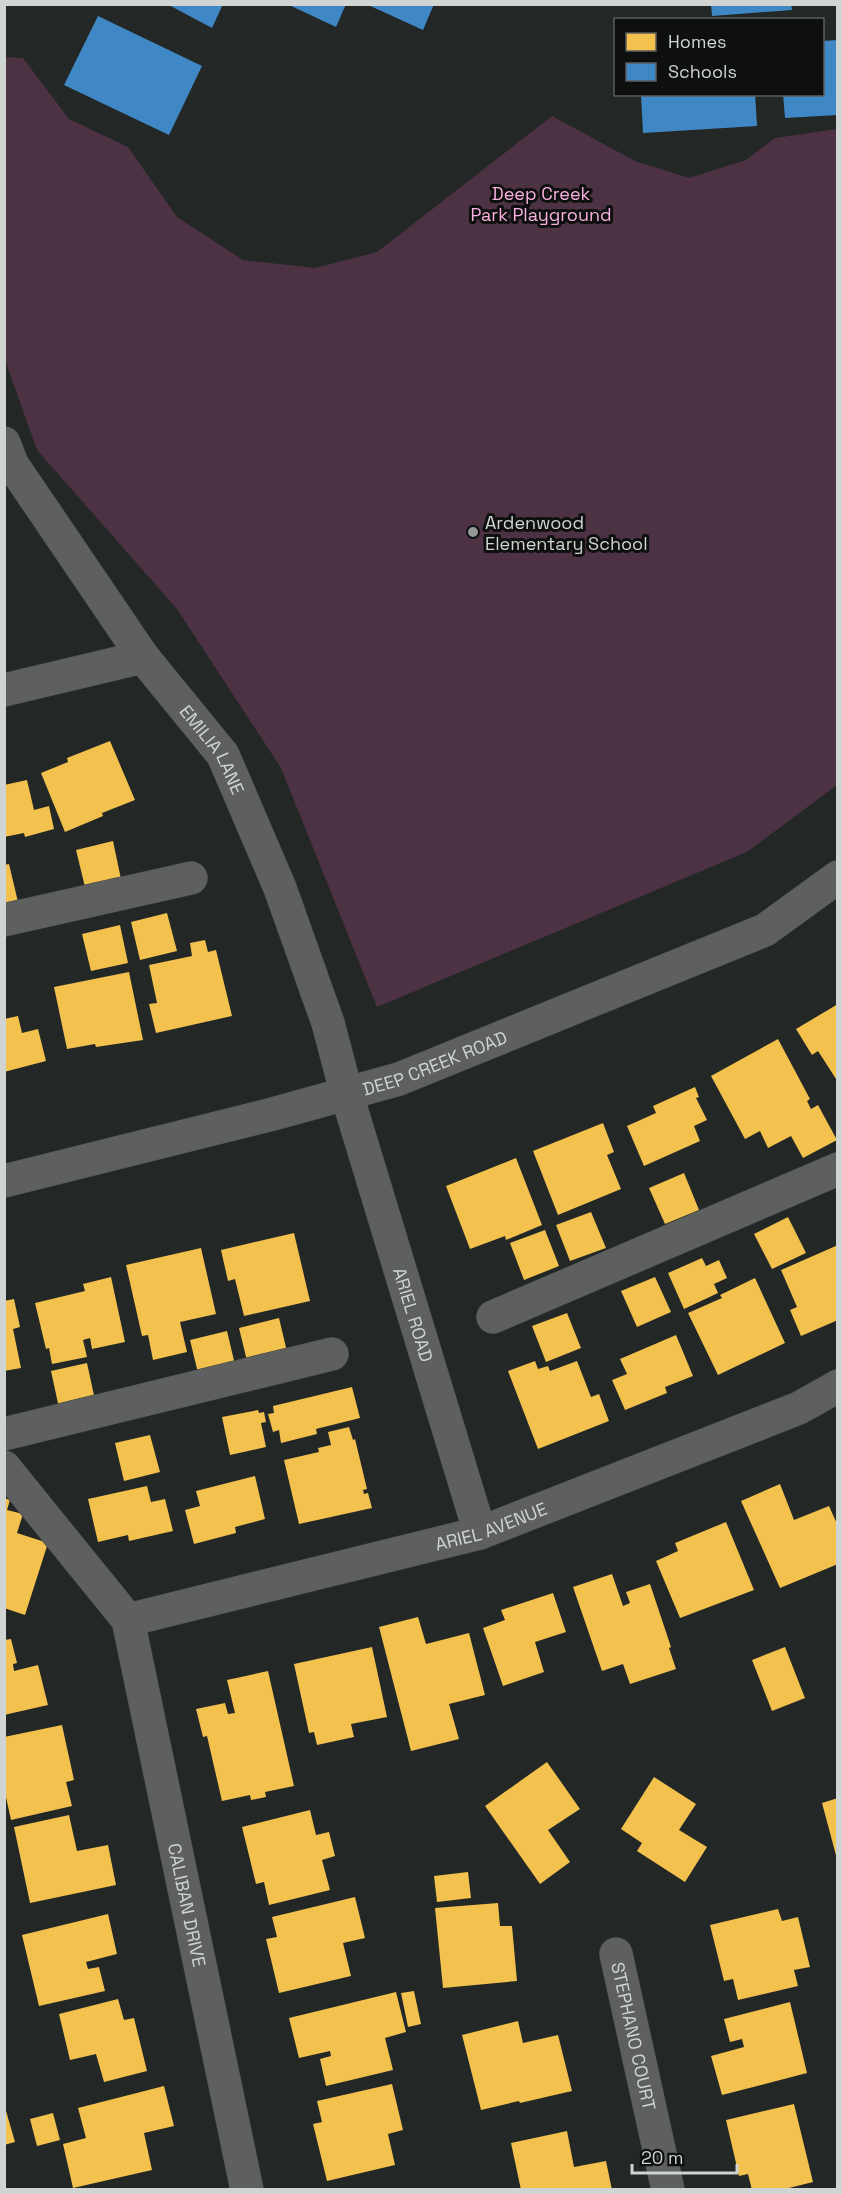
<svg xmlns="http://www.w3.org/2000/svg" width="842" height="2194" viewBox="0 0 842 2194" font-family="'Space Grotesk',sans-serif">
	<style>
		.green { fill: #4c3243 }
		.homes { fill: #f2c14e }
		.schools { fill: #3f88c5 }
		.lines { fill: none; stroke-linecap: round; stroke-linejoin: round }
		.minor-casing { stroke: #404341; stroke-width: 34 }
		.minor { stroke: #5e605f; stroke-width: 33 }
		.poi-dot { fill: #939795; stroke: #0e100f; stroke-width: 2 }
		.labels { text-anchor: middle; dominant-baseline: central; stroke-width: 6; stroke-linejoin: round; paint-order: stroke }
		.park-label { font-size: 18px; fill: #fab0e0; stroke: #0e100f }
		.poi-label { font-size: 18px; fill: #d0d4d2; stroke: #0e100f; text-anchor: start }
		.street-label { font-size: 18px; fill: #d0d4d2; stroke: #0e100f }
	</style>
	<rect width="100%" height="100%" fill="#232725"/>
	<polygon class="green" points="5,57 23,58 69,119 128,147 177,217 243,260 315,268 377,252 552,116 635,161 689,178 746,160 775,138 837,129 837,785 747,852 377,1007 281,768 177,609 37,450 5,360"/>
	<g class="homes">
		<polygon points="110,741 135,800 102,813 103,816 65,832 41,773 68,762 67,758"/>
		<polygon points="27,780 34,810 49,806 54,829 25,837 24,833 4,837 4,785"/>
		<polygon points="113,841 121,879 85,887 76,850"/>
		<polygon points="9,864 18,902 4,906 4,865"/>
		<polygon points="167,913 177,951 140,960 131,922"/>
		<polygon points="120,925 128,963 91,971 82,934"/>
		<polygon points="205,940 208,952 216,950 232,1016 156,1033 149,1004 157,1003 149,965 192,956 190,943"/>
		<polygon points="129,972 143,1040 96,1047 95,1044 67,1049 54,987"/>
		<polygon points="838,1004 838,1082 818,1051 812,1055 796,1029"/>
		<polygon points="18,1016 22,1033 38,1029 46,1061 4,1072 4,1019"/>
		<polygon points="778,1039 810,1099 807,1101 811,1109 818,1105 837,1140 803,1158 791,1136 768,1148 760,1131 745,1139 711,1076"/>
		<polygon points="695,1087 699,1097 696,1098 707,1120 694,1126 700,1141 644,1166 627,1126 656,1113 653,1106"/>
		<polygon points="603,1123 614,1152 607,1155 621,1189 558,1215 533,1151"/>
		<polygon points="516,1158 542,1225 506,1240 505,1236 470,1249 446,1186"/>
		<polygon points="684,1173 699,1210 665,1224 649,1188"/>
		<polygon points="591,1212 606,1248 570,1261 556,1225"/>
		<polygon points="788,1217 806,1253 772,1269 754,1234"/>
		<polygon points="545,1230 559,1266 524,1280 510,1243"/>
		<polygon points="294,1233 310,1301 244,1316 235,1279 228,1281 221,1250"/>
		<polygon points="838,1245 838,1320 801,1336 790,1310 797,1307 781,1270"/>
		<polygon points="201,1248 216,1314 180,1322 187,1352 153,1360 148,1335 142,1336 126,1265"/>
		<polygon points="702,1258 706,1266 719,1260 727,1278 714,1284 718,1293 684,1309 668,1273"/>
		<polygon points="111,1277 125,1342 92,1349 90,1338 83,1340 87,1357 52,1364 49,1348 46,1349 35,1303 85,1291 83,1284"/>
		<polygon points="655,1277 671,1312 637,1327 621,1291"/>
		<polygon points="755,1278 785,1343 718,1375 688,1313 722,1298 720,1295"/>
		<polygon points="14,1299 20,1327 13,1329 21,1368 4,1371 4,1301"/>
		<polygon points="567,1313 581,1348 546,1362 532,1326"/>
		<polygon points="279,1318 288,1356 248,1365 239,1328"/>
		<polygon points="227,1331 236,1369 199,1377 190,1340"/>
		<polygon points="676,1335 693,1376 665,1387 667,1393 625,1410 612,1380 627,1374 620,1359"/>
		<polygon points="535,1361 538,1369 548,1366 550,1371 577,1361 591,1397 599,1394 609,1421 538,1449 508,1371"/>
		<polygon points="87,1363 95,1400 59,1408 51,1371"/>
		<polygon points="352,1387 360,1418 316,1429 317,1434 281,1443 279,1430 273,1432 268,1414 274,1413 273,1406"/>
		<polygon points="258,1410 259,1413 264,1412 266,1422 261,1423 266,1447 230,1455 222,1417"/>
		<polygon points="349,1427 353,1440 355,1439 367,1489 363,1490 364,1494 368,1493 372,1508 299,1524 284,1460 319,1452 318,1448 331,1445 328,1432"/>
		<polygon points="150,1435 160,1472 124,1481 115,1443"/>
		<polygon points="255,1476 265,1519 235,1527 236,1533 194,1544 185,1510 200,1506 196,1491"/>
		<polygon points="780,1484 794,1520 829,1506 838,1526 838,1564 780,1588 741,1501"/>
		<polygon points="147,1486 151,1502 165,1499 173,1531 129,1541 128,1535 98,1542 88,1499"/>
		<polygon points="4,1498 10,1500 7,1510 23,1514 17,1533 48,1543 25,1615 4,1608"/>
		<polygon points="726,1522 754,1590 680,1618 656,1561 678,1551 675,1543"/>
		<polygon points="612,1574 623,1606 630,1603 626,1592 650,1584 671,1647 669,1648 676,1669 630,1684 623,1664 602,1671 573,1587"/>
		<polygon points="553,1593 566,1632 535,1642 544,1672 503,1686 483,1628 505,1620 501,1610"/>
		<polygon points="418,1617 426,1644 469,1633 485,1695 449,1704 459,1739 411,1751 379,1627"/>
		<polygon points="11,1639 17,1663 13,1664 14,1671 38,1665 48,1705 4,1715 4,1640"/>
		<polygon points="372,1647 387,1717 351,1724 354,1737 317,1745 314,1732 309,1733 294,1664"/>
		<polygon points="785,1647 805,1698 772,1711 752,1660"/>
		<polygon points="268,1671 294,1786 265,1792 266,1797 251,1800 250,1795 222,1801 207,1736 203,1737 196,1709 225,1703 228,1714 235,1713 227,1680"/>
		<polygon points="62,1725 74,1780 66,1782 72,1806 11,1820 4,1788 4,1737"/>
		<polygon points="547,1762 580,1809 548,1830 570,1862 540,1884 485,1806"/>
		<polygon points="654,1777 696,1804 679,1830 707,1847 685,1882 637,1851 642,1843 621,1829"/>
		<polygon points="838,1798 838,1858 837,1859 822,1803"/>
		<polygon points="310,1810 316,1835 329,1832 335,1856 322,1860 330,1890 269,1905 264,1882 256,1884 242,1827"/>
		<polygon points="69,1815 77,1851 108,1845 116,1885 30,1903 14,1827"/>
		<polygon points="468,1872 471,1898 437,1902 434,1876"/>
		<polygon points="355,1897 365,1938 343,1943 351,1976 279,1993 266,1939 277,1937 272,1917"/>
		<polygon points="498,1903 500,1926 512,1926 517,1981 443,1988 435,1908"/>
		<polygon points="778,1909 782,1921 798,1917 810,1967 794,1970 798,1986 738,2000 733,1979 724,1981 710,1925"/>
		<polygon points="108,1914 117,1954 86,1962 88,1969 99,1967 105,1991 39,2006 22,1935"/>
		<polygon points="414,1991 421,2024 408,2027 401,1993"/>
		<polygon points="396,1992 406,2032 385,2038 393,2070 326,2086 320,2059 331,2056 330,2051 299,2058 289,2018"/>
		<polygon points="118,1999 124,2020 134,2018 147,2071 104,2082 96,2054 70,2060 59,2014"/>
		<polygon points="790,2002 807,2073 722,2095 711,2056 744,2047 742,2039 730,2042 724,2019"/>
		<polygon points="518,2021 523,2043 558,2035 572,2091 520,2103 519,2101 481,2110 462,2035"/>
		<polygon points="392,2084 403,2130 388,2134 395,2165 327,2181 313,2124 322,2122 317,2101"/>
		<polygon points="164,2086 174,2126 144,2133 152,2170 73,2188 63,2144 86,2138 78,2108"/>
		<polygon points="4,2104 15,2142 4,2145"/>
		<polygon points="794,2104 813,2182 781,2190 752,2190 748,2174 739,2176 726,2120"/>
		<polygon points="53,2113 60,2140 37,2146 30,2119"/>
		<polygon points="567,2131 574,2167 606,2161 612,2190 521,2190 511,2143"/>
	</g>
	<g class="schools">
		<polygon points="167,4 223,4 212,28"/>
		<polygon points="287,4 346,4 336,27"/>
		<polygon points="366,4 434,4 423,30"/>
		<polygon points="711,4 791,4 792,10 712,16"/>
		<polygon points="98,16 202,66 169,135 64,85"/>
		<polygon points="838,40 838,115 785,118 783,94 822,94 822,41"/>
		<polygon points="641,94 755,94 757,126 643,133"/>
	</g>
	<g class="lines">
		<g class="minor-casing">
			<g id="minor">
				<path id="s1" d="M4,443L12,464L143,657L223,755L280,888L328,1023L347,1095L480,1533"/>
				<polyline points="4,690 143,657"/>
				<polyline points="4,920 191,878"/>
				<path id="s2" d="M4,1181L273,1114L399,1079L765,930L838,877"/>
				<polyline points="493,1317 838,1169"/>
				<polyline points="4,1434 332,1354"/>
				<path id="s3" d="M4,1467L128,1620L247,2190"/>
				<path id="s4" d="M128,1620L480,1533L799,1408L838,1386"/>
				<path id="s5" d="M616,1954L668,2190"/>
			</g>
		</g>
		<use href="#minor" class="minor"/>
	</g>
	<circle class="poi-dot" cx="473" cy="532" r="6"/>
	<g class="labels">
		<g class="park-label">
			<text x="541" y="193">Deep Creek<tspan x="541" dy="21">Park Playground</tspan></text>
		</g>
		<g class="poi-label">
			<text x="485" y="522">Ardenwood<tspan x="485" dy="21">Elementary School</tspan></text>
		</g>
		<g class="street-label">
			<text stroke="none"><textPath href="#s1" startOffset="372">EMILIA LANE</textPath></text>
			<text stroke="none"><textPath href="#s2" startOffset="447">DEEP CREEK ROAD</textPath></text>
			<text stroke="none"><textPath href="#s1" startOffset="974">ARIEL ROAD</textPath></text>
			<text stroke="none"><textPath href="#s4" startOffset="375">ARIEL AVENUE</textPath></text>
			<text stroke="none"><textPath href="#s3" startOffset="488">CALIBAN DRIVE</textPath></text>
			<text stroke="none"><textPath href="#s5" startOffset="84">STEPHANO COURT</textPath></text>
		</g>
	</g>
	<rect width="842" height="2194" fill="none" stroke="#d0d4d2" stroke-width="12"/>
	<rect x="614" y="18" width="210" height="78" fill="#0e100f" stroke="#5c5e5d" stroke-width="1.5"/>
	<rect x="626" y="33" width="30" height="18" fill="#f2c14e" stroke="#5c5e5d" stroke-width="1.5"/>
	<text x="668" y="48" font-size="18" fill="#d0d4d2">Homes</text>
	<rect x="626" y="63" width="30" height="18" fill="#3f88c5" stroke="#5c5e5d" stroke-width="1.5"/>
	<text x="668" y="78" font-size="18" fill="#d0d4d2">Schools</text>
	<path d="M632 2164v9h105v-9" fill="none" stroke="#d0d4d2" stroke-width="3"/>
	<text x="641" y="2164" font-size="18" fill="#d0d4d2" stroke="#0e100f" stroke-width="4.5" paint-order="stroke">20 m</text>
</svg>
